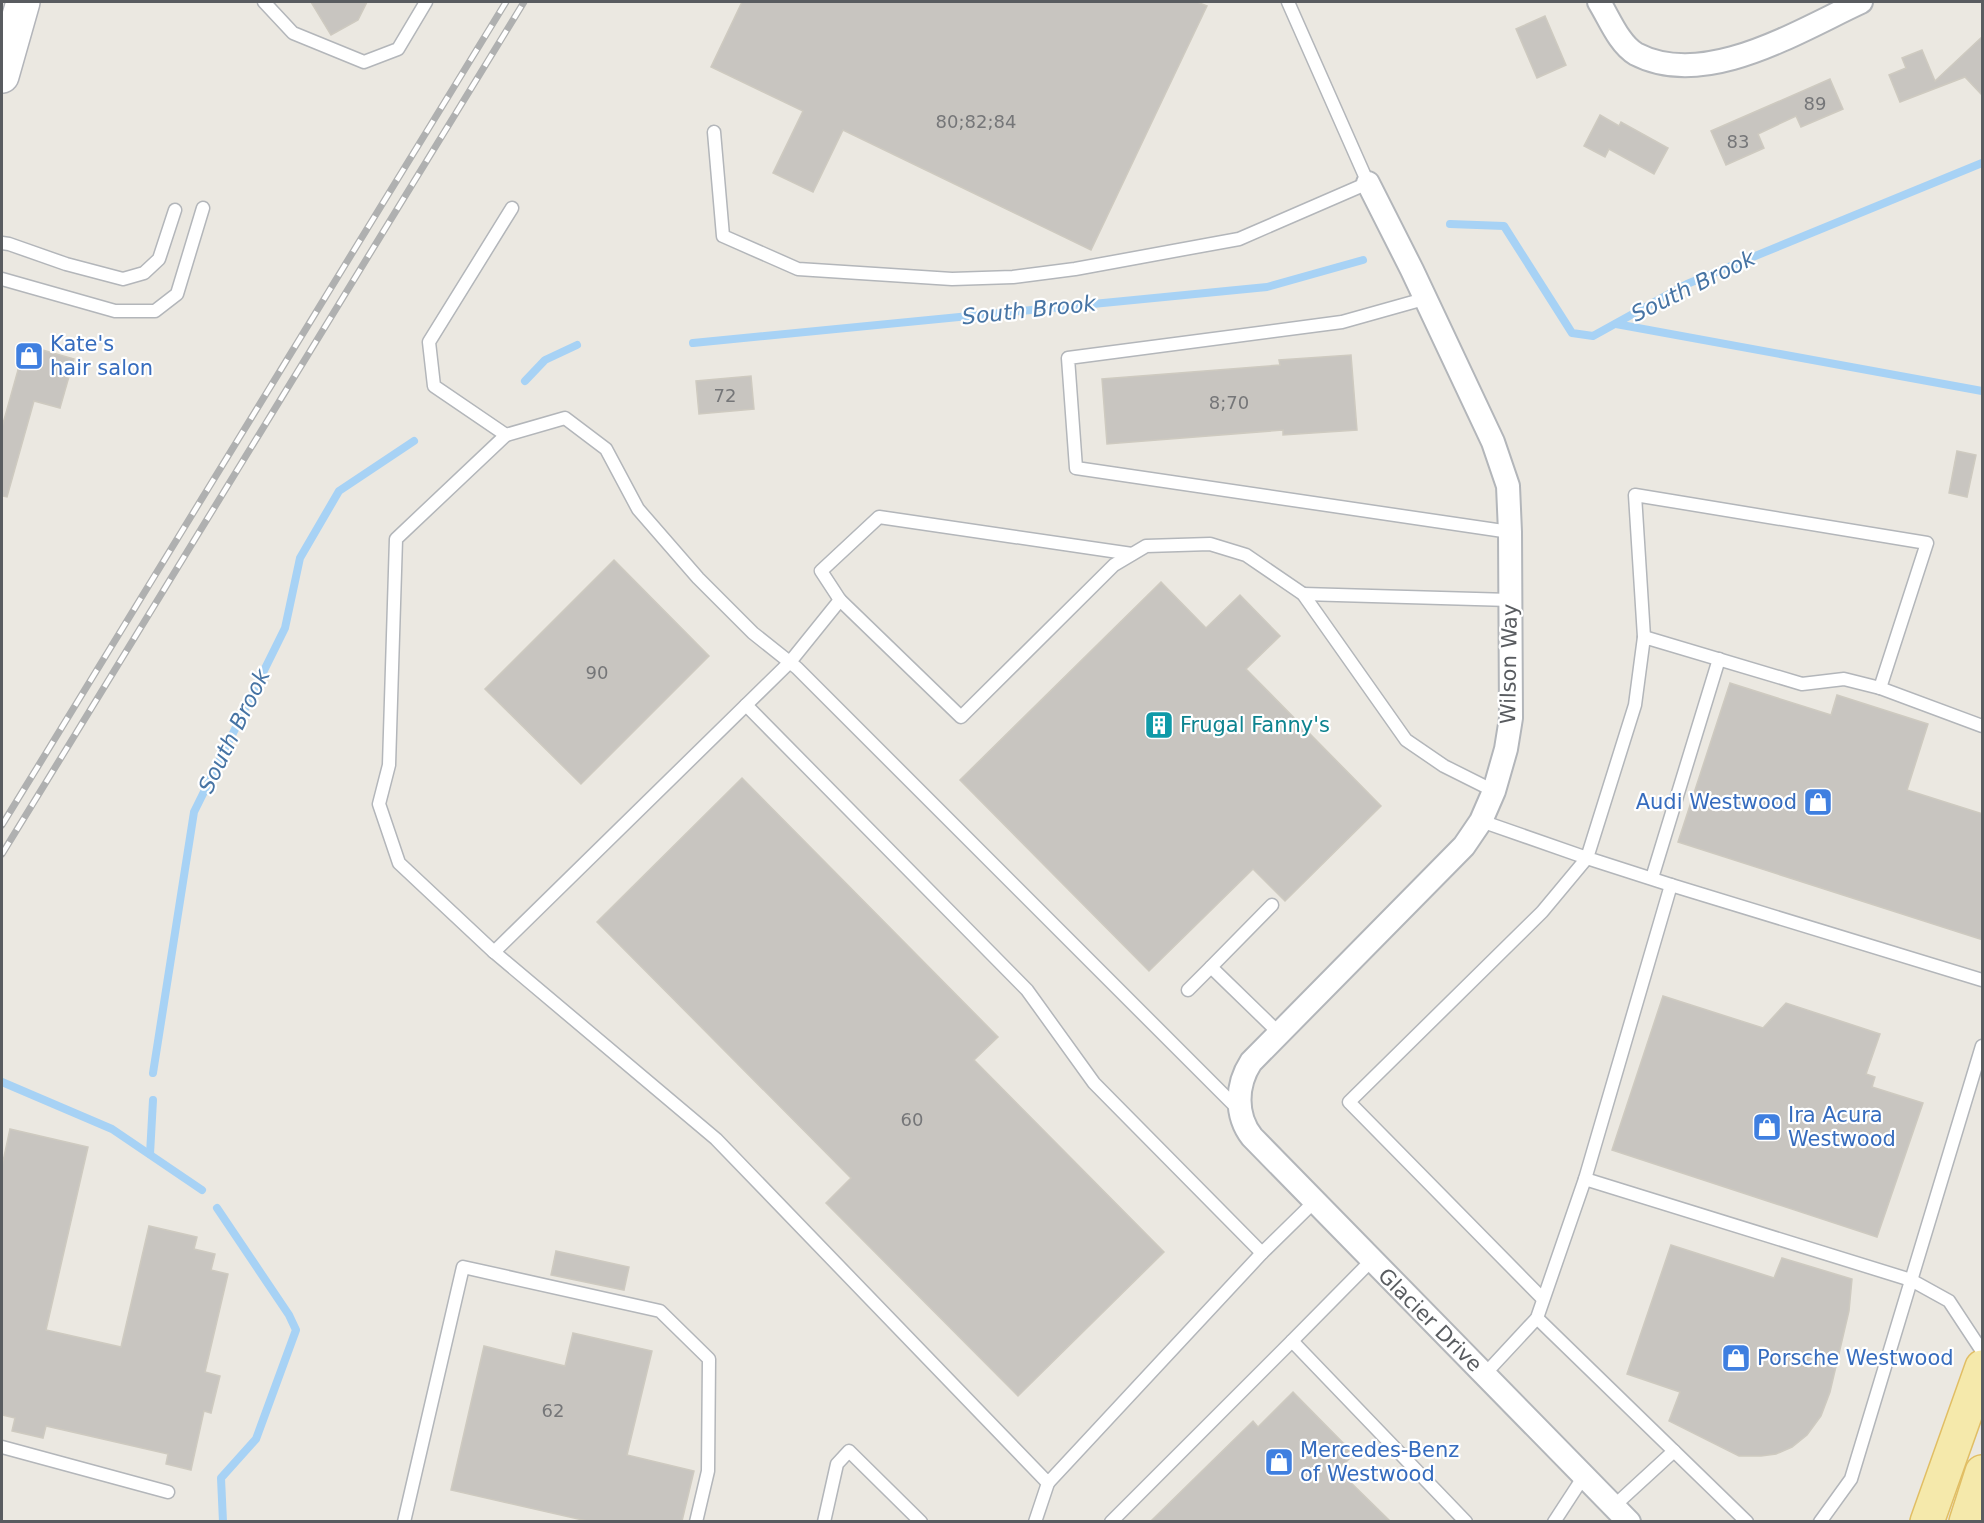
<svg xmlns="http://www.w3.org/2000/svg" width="1984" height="1523" viewBox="0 0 1984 1523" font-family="'DejaVu Sans',sans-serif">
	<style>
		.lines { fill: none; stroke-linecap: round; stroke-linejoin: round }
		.stream { stroke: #a7d2f5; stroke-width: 8 }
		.building { fill: #c8c5c0; stroke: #cecac0; stroke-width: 1.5 }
		.lane-casing { stroke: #b3b6ba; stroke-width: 15 }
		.street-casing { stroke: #b3b6ba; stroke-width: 26 }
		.secondary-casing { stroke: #b3b5ba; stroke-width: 36 }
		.primary-casing { stroke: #e1be64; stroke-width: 36 }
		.lane { stroke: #fff; stroke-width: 12 }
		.street { stroke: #fff; stroke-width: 22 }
		.secondary { stroke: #fff; stroke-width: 33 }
		.primary { stroke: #f5e9ab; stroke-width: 33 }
		.rail-casing { stroke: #afb0b0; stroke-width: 7 }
		.rail { stroke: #fff; stroke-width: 4.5; stroke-dasharray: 14; stroke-linecap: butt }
		.labels { text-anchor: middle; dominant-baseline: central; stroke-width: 4.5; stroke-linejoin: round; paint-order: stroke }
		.number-label { font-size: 18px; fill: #757678 }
		.shop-label { font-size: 21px; fill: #366cbe; stroke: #fff; text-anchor: start }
		.street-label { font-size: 21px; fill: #595c60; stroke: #fff }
		.culture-label { font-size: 21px; fill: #0d838f; stroke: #fff; text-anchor: start }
		.water-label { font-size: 22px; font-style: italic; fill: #4774a4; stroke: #fff }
	</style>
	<rect width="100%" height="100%" fill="#ebe8e1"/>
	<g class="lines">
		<g class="stream">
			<polyline points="1450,224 1504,226 1572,333 1593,336 1687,284 1982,163"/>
			<polyline points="1616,324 1982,391"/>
			<polyline points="693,343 1267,287 1363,260"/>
			<polyline points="525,381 545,360 577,345"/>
			<polyline points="153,1073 194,812 285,628 300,558 339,491 414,441"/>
			<polyline points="2,1082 112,1129 202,1190"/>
			<polyline points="150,1154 153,1100"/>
			<polyline points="217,1208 289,1315 296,1330 256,1439 221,1478 223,1522"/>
		</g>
	</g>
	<g class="building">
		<polygon points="311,2 367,2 358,20 331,35"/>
		<polygon points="742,2 1197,2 1207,6 1091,250 843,130 813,192 773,173 803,111 711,67"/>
		<polygon points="1545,16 1566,65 1537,78 1516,29"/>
		<polygon points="1983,36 1983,96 1965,77 1900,102 1889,75 1906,68 1902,58 1922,50 1935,81"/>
		<polygon points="1830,79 1843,109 1801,127 1796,116 1758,134 1764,148 1726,165 1711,131"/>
		<polygon points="1600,115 1619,126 1621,122 1668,148 1654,174 1609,149 1605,157 1584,146"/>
		<polygon points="25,345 74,359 60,408 34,401 7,497 2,496 2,427"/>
		<polygon points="1351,355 1357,430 1283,435 1283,430 1107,444 1102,379 1280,365 1279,360"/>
		<polygon points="751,376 754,409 699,414 696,381"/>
		<polygon points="1957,451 1976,455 1967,497 1949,493"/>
		<polygon points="614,560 709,656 581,784 485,689"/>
		<polygon points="1161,582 1206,628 1240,595 1280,636 1246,669 1381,806 1285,901 1253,869 1149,971 960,780"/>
		<polygon points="1730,683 1831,715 1837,695 1928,724 1907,790 1983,814 1983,940 1678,842"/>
		<polygon points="742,778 998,1037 974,1060 1164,1252 1018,1396 826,1203 851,1178 597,922"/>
		<polygon points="1663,996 1763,1028 1786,1003 1880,1034 1866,1074 1875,1077 1872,1087 1923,1103 1877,1237 1612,1150"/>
		<polygon points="10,1129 88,1147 46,1330 121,1347 149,1226 197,1237 194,1249 215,1254 211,1270 228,1274 205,1372 220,1376 211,1413 204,1411 191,1470 166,1464 168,1454 46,1426 43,1438 12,1431 15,1418 2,1415 2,1166"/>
		<polygon points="1671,1245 1774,1278 1782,1258 1852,1279 1849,1311 1830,1392 1821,1416 1807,1435 1792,1447 1776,1454 1761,1456 1739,1456 1669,1421 1680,1392 1627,1374"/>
		<polygon points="556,1251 629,1267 624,1290 551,1275"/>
		<polygon points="573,1333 652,1351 627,1455 694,1471 682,1521 587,1521 451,1490 484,1346 565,1366"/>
		<polygon points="1293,1392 1354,1454 1338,1470 1390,1521 1151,1521 1253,1421 1258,1427"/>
	</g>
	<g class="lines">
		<g class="lane-casing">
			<g id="lane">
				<polyline points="264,2 293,33 364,62 398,49 426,2"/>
				<polyline points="714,132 723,236 798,269 952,279 1013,277 1075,269 1239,239 1368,183 1288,2"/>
				<polyline points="2,243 9,244 66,264 123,279 144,273 159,259 175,210"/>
				<polyline points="2,279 115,311 155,311 177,294 203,208"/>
				<polyline points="1424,299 1342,322 1068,358 1076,468 1510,532"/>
				<polyline points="506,435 434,386 429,342 512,208"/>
				<polyline points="1303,594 1510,600"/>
				<polyline points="840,600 821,571 879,517 1132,554"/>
				<polyline points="1644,637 1635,495 1927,543 1880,688"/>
				<polyline points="746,705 1027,990 1094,1083 1262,1253"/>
				<polyline points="1481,821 1587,858 1542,912 1349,1102 1543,1299"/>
				<polyline points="1652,878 1719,659"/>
				<polyline points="1671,885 1982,980"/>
				<polyline points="1272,905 1211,967 1279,1033"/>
				<polyline points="494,952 399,863 379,804 389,765 396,539 506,435 565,418 606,449 638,509 698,578 753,633 797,668 1240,1111"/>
				<polyline points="1188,990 1211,967"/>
				<polyline points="1585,1179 1911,1280 1949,1301 1982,1351"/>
				<polyline points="1314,1202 1262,1253 1048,1483 716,1139 494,952 790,662 840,600 961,717 1114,565 1146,546 1210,544 1246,555 1303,594 1406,740 1444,766 1494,791"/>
				<polyline points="1537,1318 1747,1522"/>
				<polyline points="1292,1341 1372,1260"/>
				<polyline points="1484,1375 1537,1318 1585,1179 1671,885 1587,858 1635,705 1644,637 1802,684 1844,679 1880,688 1982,726"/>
				<polyline points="2,1447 168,1492"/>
				<polyline points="1614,1506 1674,1451"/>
				<polyline points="404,1522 463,1267 660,1311 709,1359 708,1471 696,1522"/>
				<polyline points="824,1522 837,1464 849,1451 921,1522"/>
				<polyline points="1035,1522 1048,1483"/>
				<polyline points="1111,1522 1292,1341 1466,1522"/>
				<polyline points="1554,1522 1584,1476"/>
				<polyline points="1820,1522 1851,1479 1982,1046"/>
			</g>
		</g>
		<g class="street-casing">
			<g id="street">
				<path d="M1599,2C1609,18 1619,44 1636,54C1705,90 1798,31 1861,2"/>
				<path d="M1368,183L1412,270L1493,442L1508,486L1510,532L1511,718L1506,749L1494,791L1481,821L1464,846L1251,1062C1236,1085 1235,1115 1252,1137L1629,1522"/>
			</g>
		</g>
		<g class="secondary-casing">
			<polyline id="secondary" points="2,76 23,2"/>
		</g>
		<g class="primary-casing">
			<g id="primary">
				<polyline points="1927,1522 1982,1367"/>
				<polyline points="1966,1522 1982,1472"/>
			</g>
		</g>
		<use href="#lane" class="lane"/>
		<use href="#street" class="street"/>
		<use href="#secondary" class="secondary"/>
		<use href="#primary" class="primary"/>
		<g class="rail-casing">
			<g id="rail">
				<polyline points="2,825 506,2"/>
				<polyline points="2,854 524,2"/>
			</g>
		</g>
		<use href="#rail" class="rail"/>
	</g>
	<defs>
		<g id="shop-square" transform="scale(1.5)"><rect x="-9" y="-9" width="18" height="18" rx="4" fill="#3f7fe0" stroke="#fff"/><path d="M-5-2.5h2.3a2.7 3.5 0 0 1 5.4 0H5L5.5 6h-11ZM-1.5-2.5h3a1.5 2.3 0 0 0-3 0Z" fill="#fff"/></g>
		<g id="building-square" transform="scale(1.5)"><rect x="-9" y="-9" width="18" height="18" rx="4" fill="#0f9aa8" stroke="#fff"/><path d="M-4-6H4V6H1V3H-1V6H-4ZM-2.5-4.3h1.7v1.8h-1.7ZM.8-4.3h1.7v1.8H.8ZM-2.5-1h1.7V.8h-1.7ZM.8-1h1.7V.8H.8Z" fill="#fff"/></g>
	</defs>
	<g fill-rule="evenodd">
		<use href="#shop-square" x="29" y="356"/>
		<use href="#building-square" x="1159" y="725"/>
		<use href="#shop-square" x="1818" y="802"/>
		<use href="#shop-square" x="1767" y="1127"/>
		<use href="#shop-square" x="1736" y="1358"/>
		<use href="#shop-square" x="1279" y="1462"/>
	</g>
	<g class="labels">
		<g class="number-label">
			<text x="1815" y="103">89</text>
			<text x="976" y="121">80;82;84</text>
			<text x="1738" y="141">83</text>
			<text x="725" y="395">72</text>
			<text x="1229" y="402">8;70</text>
			<text x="597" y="672">90</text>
			<text x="912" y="1119">60</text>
			<text x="553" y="1410">62</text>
		</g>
		<g class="shop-label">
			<text x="50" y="344">Kate's<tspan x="50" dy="24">hair salon</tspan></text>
			<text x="1797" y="802" text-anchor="end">Audi Westwood</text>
			<text x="1788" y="1115">Ira Acura<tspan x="1788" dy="24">Westwood</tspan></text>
			<text x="1757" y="1358">Porsche Westwood</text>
			<text x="1300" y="1450">Mercedes-Benz<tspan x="1300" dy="24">of Westwood</tspan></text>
		</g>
		<g class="street-label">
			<text transform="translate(1509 664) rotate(-89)">Wilson Way</text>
			<text transform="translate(1430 1320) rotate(45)">Glacier Drive</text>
		</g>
		<g class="culture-label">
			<text x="1180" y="725">Frugal Fanny's</text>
		</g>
		<g class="water-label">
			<text transform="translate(1693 286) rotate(-26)">South Brook</text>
			<text transform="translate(1029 310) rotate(-6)">South Brook</text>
			<text transform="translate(234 731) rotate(-64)">South Brook</text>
		</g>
	</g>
	<rect width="1984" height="1523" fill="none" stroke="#595c60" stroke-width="6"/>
</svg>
